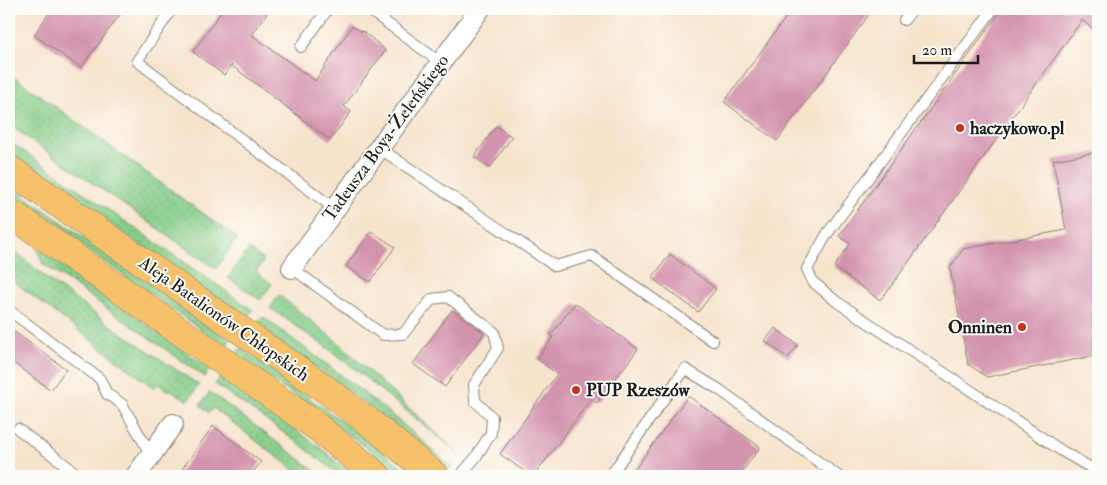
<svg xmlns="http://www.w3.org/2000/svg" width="1107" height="485" viewBox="0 0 1107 485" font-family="'IM FELL Double Pica',serif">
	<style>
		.grass { fill: url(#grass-dots); stroke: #517452 }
		.building { fill: #d392ae }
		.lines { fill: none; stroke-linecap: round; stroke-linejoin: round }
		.lane-casing { stroke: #8a8074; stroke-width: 12 }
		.street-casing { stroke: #8a8074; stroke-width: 22 }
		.primary-casing { stroke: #8a8074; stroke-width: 29 }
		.lane { stroke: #fff; stroke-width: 10 }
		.street { stroke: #fff; stroke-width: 20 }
		.primary { stroke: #f6c16b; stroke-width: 28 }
		.poi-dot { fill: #c8321e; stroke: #fdfcf7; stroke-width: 2 }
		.labels { text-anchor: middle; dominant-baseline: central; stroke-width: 4; stroke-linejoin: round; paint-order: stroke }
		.poi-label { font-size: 18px; font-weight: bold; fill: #1c1c1c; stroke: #fdfcf7; text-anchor: start }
		.street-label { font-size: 18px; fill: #1c1c1c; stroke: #fdfcf7 }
	</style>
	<defs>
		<pattern id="grass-dots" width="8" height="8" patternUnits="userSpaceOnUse" patternTransform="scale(1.25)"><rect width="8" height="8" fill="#86cd88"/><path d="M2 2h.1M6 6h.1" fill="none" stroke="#73af75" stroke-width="1.8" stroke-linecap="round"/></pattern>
	</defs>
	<rect width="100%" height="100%" fill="#fdfcf7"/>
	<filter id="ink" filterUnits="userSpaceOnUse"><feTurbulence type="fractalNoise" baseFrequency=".02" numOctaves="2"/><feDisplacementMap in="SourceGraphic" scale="10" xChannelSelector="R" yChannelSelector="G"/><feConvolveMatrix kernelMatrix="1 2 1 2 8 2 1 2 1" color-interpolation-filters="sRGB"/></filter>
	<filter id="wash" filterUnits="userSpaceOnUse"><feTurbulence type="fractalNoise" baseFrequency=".0096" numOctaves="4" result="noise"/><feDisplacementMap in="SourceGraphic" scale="20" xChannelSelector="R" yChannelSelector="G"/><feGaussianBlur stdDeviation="1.12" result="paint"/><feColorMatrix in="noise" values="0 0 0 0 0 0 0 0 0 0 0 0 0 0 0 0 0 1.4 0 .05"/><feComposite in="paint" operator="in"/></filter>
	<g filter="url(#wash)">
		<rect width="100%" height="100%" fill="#f7e4cd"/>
		<g class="grass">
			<polygon points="9,73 237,238 216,269 9,125"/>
			<polygon points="9,141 253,310 246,319 9,153"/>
			<polygon points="9,185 230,340 226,347 9,195"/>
			<polygon points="9,246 50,281 120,332 199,385 188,401 170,389 169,391 158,384 154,388 9,278"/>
			<polygon points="37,248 210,369 205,377 42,263"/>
			<polygon points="249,248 264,261 256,272 272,284 260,300 228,278"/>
			<polygon points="279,295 335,340 458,453 340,357 270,308"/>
			<path d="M263,317C328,365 393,413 452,467L447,470C388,416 322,372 256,326Z"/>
			<path d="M240,348L368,440L413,476H400C349,431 291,394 236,355Z"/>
			<polygon points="221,377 321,448 353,476 341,476 294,440 215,384"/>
			<polygon points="210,392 322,476 302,476 213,408 209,413 200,405"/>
		</g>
		<g id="blocks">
			<g class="building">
				<polygon points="52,9 124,9 81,68 34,35"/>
				<polygon points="223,9 270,9 252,35 315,81 352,26 362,32 363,31 384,49 385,51 344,106 351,112 330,140 231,65 224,75 193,52"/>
				<polygon points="792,9 873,9 777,141 724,102"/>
				<polygon points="1002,9 1098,9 1098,33 1082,20 892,285 880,300 834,267 850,244 839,236"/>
				<polygon points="496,126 512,137 490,168 474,157"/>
				<polygon points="1098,152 1098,355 987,377 968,364 950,268 963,249 1066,230 1053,160"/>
				<polygon points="371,231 395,247 370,282 346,266"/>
				<polygon points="670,254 716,289 698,312 652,278"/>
				<polygon points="575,303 638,349 597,403 591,399 534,476 531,476 500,454 557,374 537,359 553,337 551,335"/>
				<polygon points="452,310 484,333 445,387 413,364"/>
				<polygon points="9,328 66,369 51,390 9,360"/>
				<polygon points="775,328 798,345 788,358 765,341"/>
				<polygon points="688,396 760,447 739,476 630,476"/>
				<polygon points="213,426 261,462 250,476 177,476"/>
			</g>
		</g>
	</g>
	<g filter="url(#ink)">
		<use href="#blocks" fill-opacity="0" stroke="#8a8074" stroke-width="1"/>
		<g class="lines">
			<g class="lane-casing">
				<g id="lane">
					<polyline points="172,9 137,61 335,209"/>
					<polyline points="368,9 441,63"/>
					<polyline points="993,9 827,234 807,269 813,282 837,302 1062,451 1098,472"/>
					<polyline points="904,20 913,9"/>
					<polyline points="301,47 328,9"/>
					<polyline points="379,148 555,266 592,256 713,341"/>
					<polyline points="292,268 383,335 403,334 432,299 448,297 494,332 498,348 474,385 475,401 492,417 491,433 476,457 460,476"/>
					<polyline points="9,310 100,379 107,394 122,404 151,455"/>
					<polyline points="18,429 80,476"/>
					<polyline points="610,476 685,369 720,390 838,476"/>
				</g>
			</g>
			<g class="street-casing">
				<g id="street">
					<polyline points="292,268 480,9"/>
					<polyline points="136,476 173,424"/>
				</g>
			</g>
			<g class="primary-casing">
				<g id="primary">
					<polyline points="9,169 321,386 369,422 435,476"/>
					<polyline points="9,212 316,426 377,476"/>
				</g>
			</g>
			<use href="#lane" class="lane"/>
			<use href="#street" class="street"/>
			<use href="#primary" class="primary"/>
		</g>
	</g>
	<g class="poi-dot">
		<circle cx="960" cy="128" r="5"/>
		<circle cx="1022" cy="327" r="5"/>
		<circle cx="576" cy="390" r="5"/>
	</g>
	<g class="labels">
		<g class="poi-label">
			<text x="970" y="128">haczykowo.pl</text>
			<text x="1012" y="327" text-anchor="end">Onninen</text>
			<text x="586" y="390">PUP Rzeszów</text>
		</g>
		<g class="street-label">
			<text transform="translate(386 138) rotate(-54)">Tadeusza Boya-Żeleńskiego</text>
			<text transform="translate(224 319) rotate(35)">Aleja Batalionów Chłopskich</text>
		</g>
	</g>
	<rect width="1107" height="485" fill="none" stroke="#fdfcf7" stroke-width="30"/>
	<path d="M914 55v8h64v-8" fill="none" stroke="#1c1c1c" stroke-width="2.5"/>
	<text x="922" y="55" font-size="15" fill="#1c1c1c" stroke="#fdfcf7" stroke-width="4" paint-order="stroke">20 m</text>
</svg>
